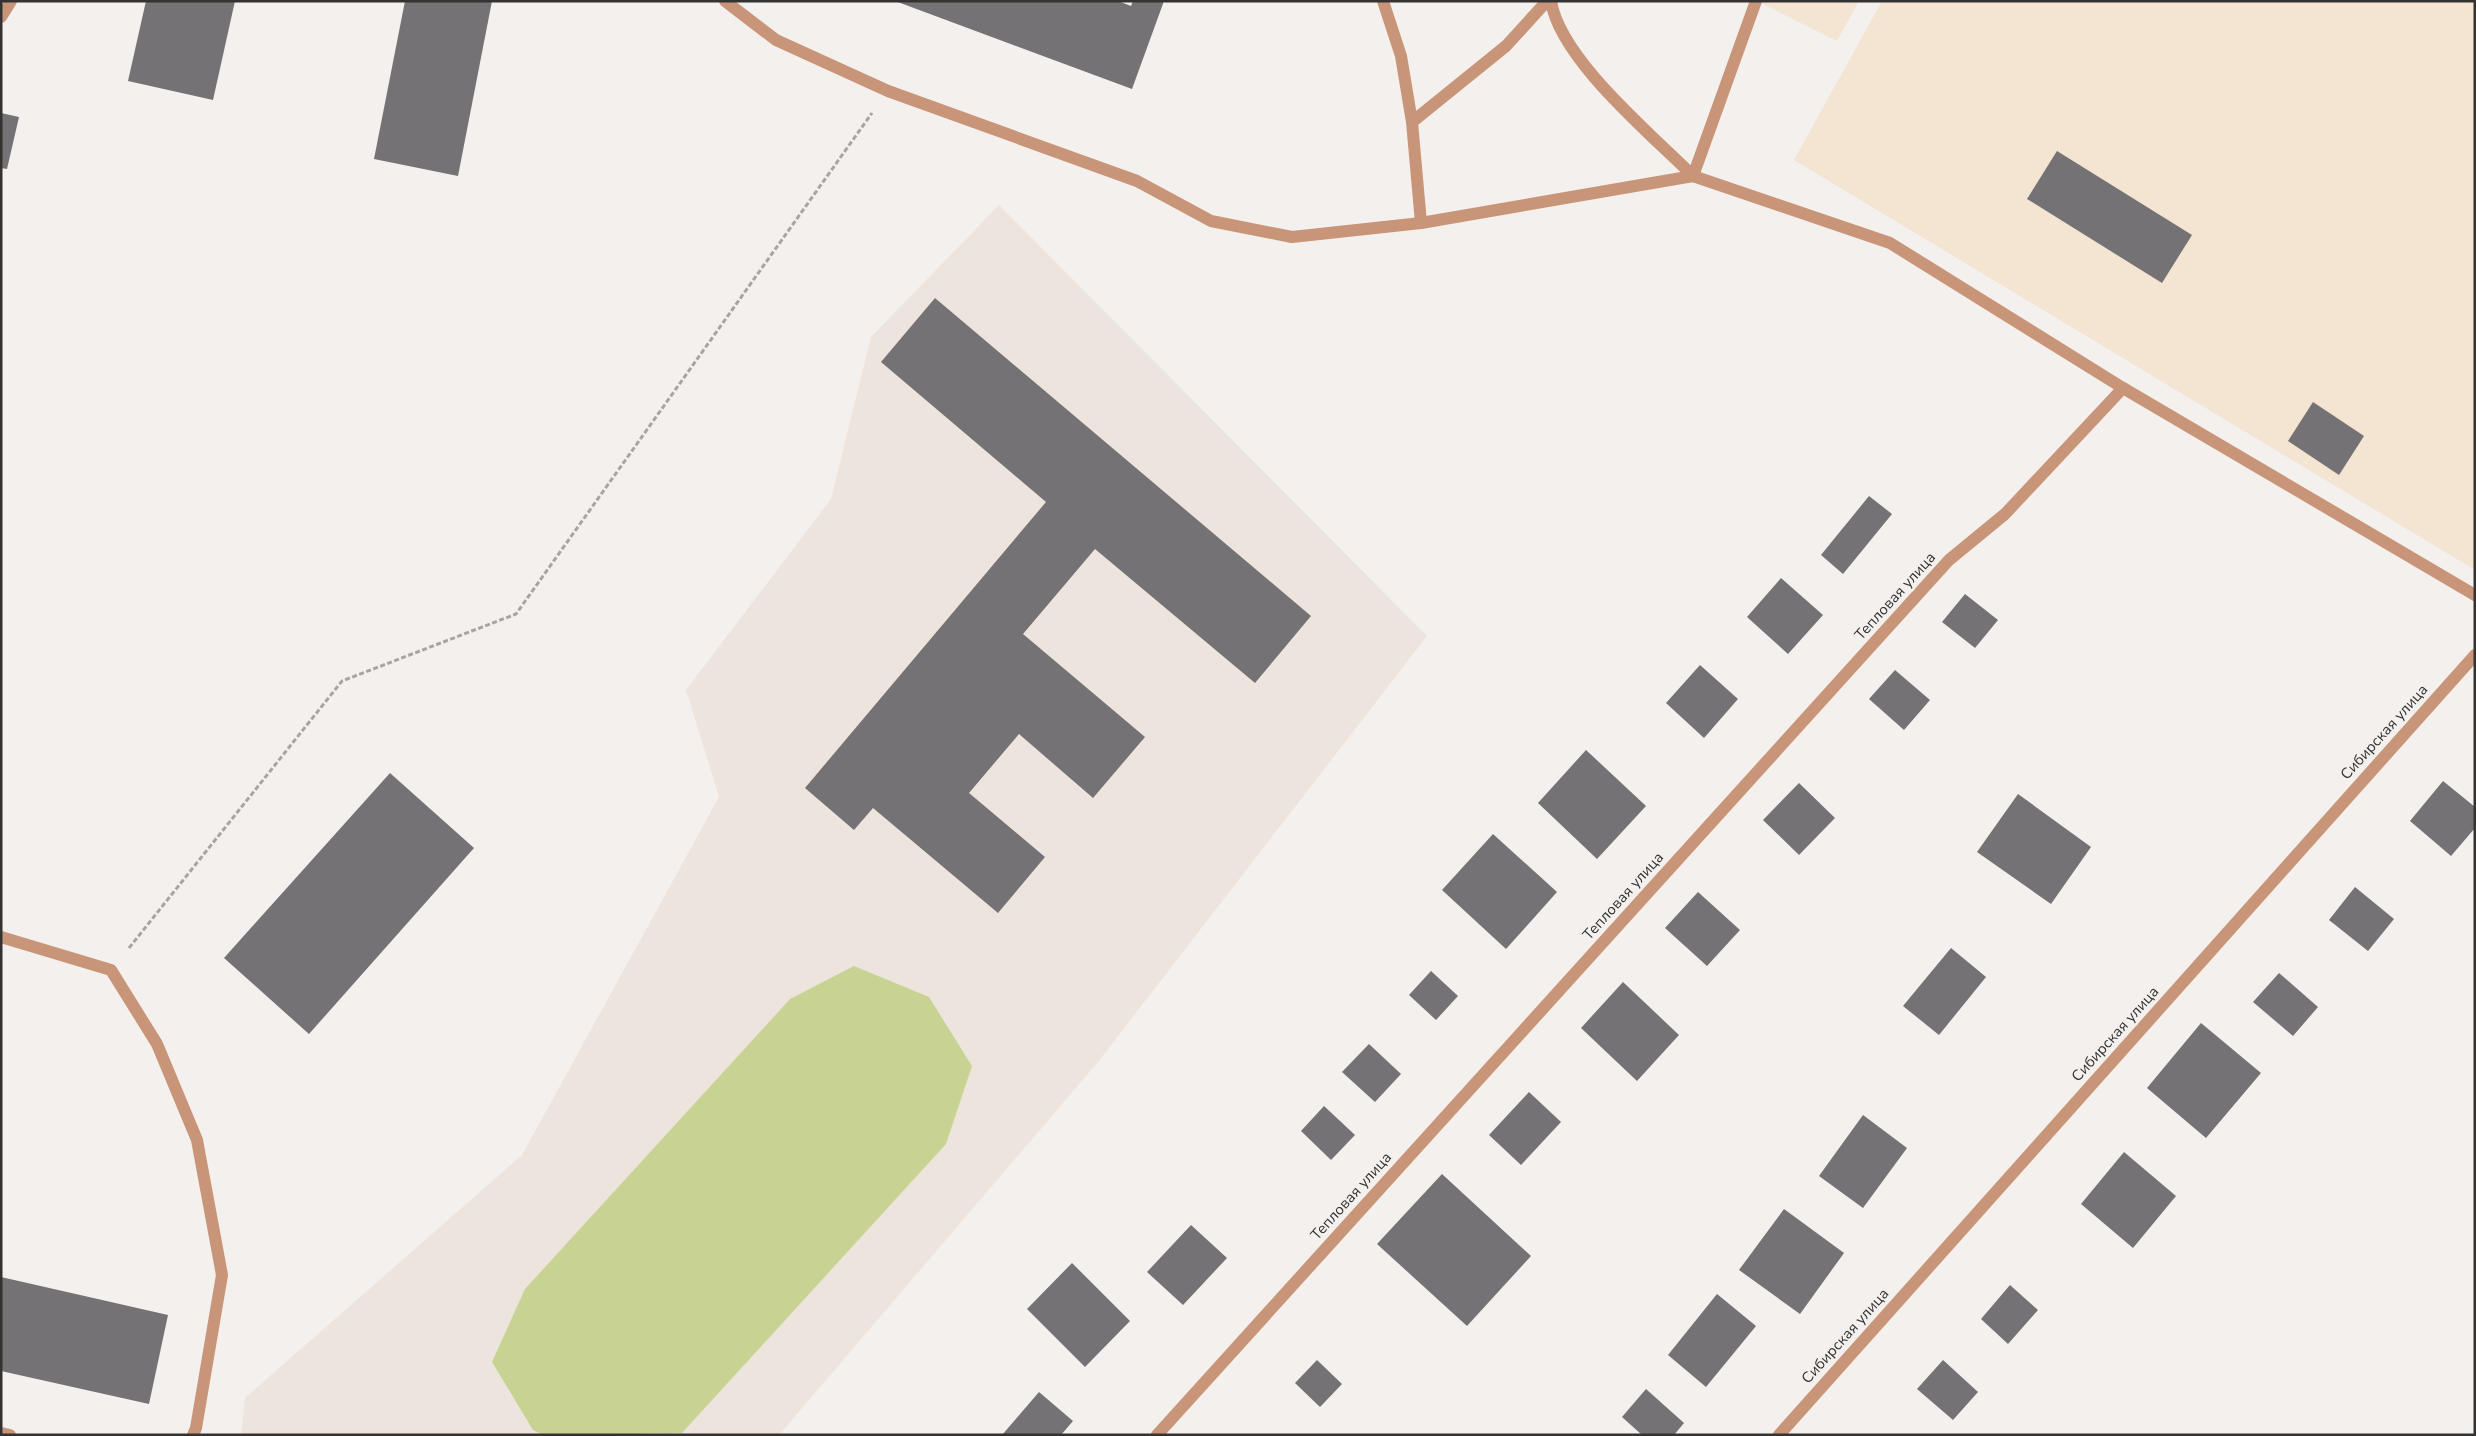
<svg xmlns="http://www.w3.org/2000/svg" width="2476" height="1436" viewBox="0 0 2476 1436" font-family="'Nunito Sans',sans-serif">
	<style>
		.industrial { fill: #f4e4d2 }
		.built { fill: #ede4dd }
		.green { fill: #c8d393 }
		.building { fill: #747274 }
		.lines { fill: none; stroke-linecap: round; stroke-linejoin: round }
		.path { stroke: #a7a5a4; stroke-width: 3; stroke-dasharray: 5 2.5; stroke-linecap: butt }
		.minor { stroke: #c99578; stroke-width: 12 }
		.labels { text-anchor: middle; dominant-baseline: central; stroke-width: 5; stroke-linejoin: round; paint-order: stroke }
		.street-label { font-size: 15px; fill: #343332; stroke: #f3f0ee }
	</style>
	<rect width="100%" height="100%" fill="#f3f0ee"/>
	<g class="industrial">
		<polygon points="1757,1 1859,1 1837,41"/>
		<polygon points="1882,1 2475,1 2475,570 1794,160"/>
	</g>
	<polygon class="built" points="999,205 1427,636 1098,1062 779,1435 241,1435 245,1398 522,1155 719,797 686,690 831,499 871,337"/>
	<polygon class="green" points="854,966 929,997 972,1066 946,1144 682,1433 543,1435 533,1430 492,1362 525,1289 790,999"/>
	<g class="building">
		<polygon points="146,1 235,1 213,100 128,81"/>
		<polygon points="405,1 492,1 458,176 374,159"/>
		<polygon points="895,1 1118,1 1131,6 1133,1 1164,1 1132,89"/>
		<polygon points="1,113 19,117 7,169 1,168"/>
		<polygon points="2057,151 2192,235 2162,283 2027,199"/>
		<polygon points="935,298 1311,616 1255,683 1095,549 1023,634 1145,737 1093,798 1019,734 969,793 1045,857 998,913 873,808 854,830 805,788 1046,502 881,362"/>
		<polygon points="2313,402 2364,436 2339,475 2288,441"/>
		<polygon points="1869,496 1892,514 1843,574 1821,555"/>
		<polygon points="1781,578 1823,615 1788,654 1747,617"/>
		<polygon points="1965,594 1998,620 1975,648 1942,622"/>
		<polygon points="1700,665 1738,699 1704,738 1666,703"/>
		<polygon points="1895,670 1930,700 1904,730 1869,699"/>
		<polygon points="1586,750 1646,806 1597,859 1538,803"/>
		<polygon points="390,773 474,848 309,1034 224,958"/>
		<polygon points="2443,781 2475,807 2475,828 2451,856 2410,821"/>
		<polygon points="1799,783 1835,818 1799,855 1763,820"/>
		<polygon points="2018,794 2091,847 2051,904 1977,852"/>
		<polygon points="1493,834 1557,892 1506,949 1442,890"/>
		<polygon points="2355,887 2394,919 2368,951 2329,920"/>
		<polygon points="1698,892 1740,930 1707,966 1665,928"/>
		<polygon points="1951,948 1986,977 1939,1035 1903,1006"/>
		<polygon points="1431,971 1458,996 1436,1020 1409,995"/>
		<polygon points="2279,973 2318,1007 2293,1036 2253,1002"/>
		<polygon points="1623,982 1679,1035 1637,1081 1581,1028"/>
		<polygon points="2201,1023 2261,1073 2206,1138 2147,1088"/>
		<polygon points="1369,1044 1401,1074 1375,1102 1342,1072"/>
		<polygon points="1529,1092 1561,1122 1521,1165 1489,1135"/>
		<polygon points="1324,1106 1355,1135 1331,1160 1301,1131"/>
		<polygon points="1863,1115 1907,1148 1863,1208 1819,1176"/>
		<polygon points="2124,1152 2176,1196 2133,1248 2081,1204"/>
		<polygon points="1442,1174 1531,1256 1467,1326 1377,1244"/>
		<polygon points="1784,1209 1844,1253 1800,1314 1739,1270"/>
		<polygon points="1191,1225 1227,1258 1183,1305 1147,1272"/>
		<polygon points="1072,1263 1130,1321 1085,1367 1027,1309"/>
		<polygon points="1,1277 168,1315 149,1404 1,1371"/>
		<polygon points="2010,1285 2038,1310 2008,1344 1981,1319"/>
		<polygon points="1717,1294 1756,1326 1706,1387 1668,1355"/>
		<polygon points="1317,1360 1342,1384 1320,1407 1295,1383"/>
		<polygon points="1943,1360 1978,1392 1953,1420 1917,1389"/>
		<polygon points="1646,1389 1684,1423 1674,1435 1642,1435 1622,1417"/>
		<polygon points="1039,1392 1073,1421 1061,1435 1002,1435"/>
	</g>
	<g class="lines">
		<polyline class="path" points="129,948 342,681 516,614 872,113"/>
		<g class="minor">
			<polyline points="725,1 776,40 888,91 1137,181 1211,221 1292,237 1421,223 1693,176 1890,243 2123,388 2475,595"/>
			<polyline points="1383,1 1401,56 1412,122 1421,223"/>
			<path d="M1551,1C1560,59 1651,134 1693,176L1756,1"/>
			<polyline points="1,17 11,1"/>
			<polyline points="1412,122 1506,46 1547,1"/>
			<polyline points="1,937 111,970 157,1044 197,1140 222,1275 196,1428 193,1435"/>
			<polyline points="1,1433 10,1435"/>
			<polyline points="1157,1435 1949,560 2005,514 2123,388"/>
			<polyline points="1779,1435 2475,655"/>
		</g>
	</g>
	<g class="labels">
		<g class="street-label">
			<text transform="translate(1895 596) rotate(-48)">Тепловая улица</text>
			<text transform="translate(2384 732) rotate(-48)">Сибирская улица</text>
			<text transform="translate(1623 896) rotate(-48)">Тепловая улица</text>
			<text transform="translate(2115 1034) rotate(-48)">Сибирская улица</text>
			<text transform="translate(1351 1196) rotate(-48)">Тепловая улица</text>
			<text transform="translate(1845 1336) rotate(-48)">Сибирская улица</text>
		</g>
	</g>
	<rect width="2476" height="1436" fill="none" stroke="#343332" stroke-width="5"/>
</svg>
